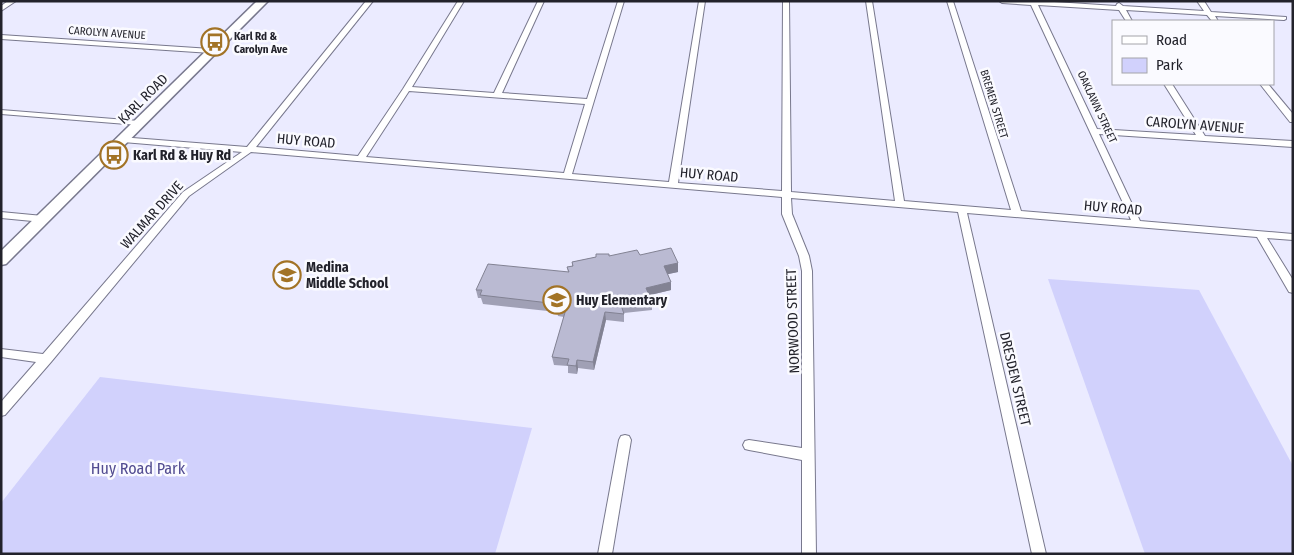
<svg xmlns="http://www.w3.org/2000/svg" width="1294" height="555" viewBox="0 0 1294 555" font-family="'Fira Sans Condensed',sans-serif">
	<style>
		.green { fill: #d1d1fc }
		.lines { fill: none; stroke-linecap: round; stroke-linejoin: round }
		.street-casing { stroke: #78788d; stroke-width: 2 }
		.secondary-casing { stroke: #78788d; stroke-width: 3 }
		.street { fill: #fff; fill-rule: evenodd }
		.secondary { fill: #fff; fill-rule: evenodd }
		.wall { fill: #a0a0b5 }
		.shaded-wall { fill: #828293 }
		.building { fill: #babad2; stroke: #828293 }
		.labels { text-anchor: middle; dominant-baseline: central; stroke-width: 5; stroke-linejoin: round; paint-order: stroke }
		.far-street-label { font-size: 11px; fill: #22222b; stroke: #fafaff }
		.far-poi-label { font-size: 11px; font-weight: bold; fill: #22222b; stroke: #fafaff; text-anchor: start }
		.street-label { font-size: 14px; fill: #22222b; stroke: #fafaff }
		.poi-label { font-size: 14px; font-weight: bold; fill: #22222b; stroke: #fafaff; text-anchor: start }
		.near-park-label { font-size: 16px; fill: #524c91; stroke: #fafaff }
	</style>
	<rect width="100%" height="100%" fill="#ebebff"/>
	<g class="green">
		<polygon points="1048,279 1199,290 1293,466 1293,554 1145,554"/>
		<polygon points="100,377 532,428 495,554 1,554 1,503"/>
	</g>
	<g class="lines">
		<g class="street-casing">
			<g id="street">
				<polygon points="8,1 16,1 1,11 1,6"/>
				<path d="M366,1H373L256,147L358,156L403,89L458,1H464L412,87L494,93L538,1H544L502,93L587,99L618,1H624L572,174L669,182L699,1H705L678,183L782,191L783,1H789L791,192L895,201L866,1H872L904,201L1011,210L947,1H953L1021,211L1131,220L1031,5L1002,3L999,1H1039L1116,6L1117,4L1119,3L1123,6L1204,11L1197,1H1204L1211,12L1286,17V19L1284,20L1215,16L1218,21H1212L1207,15L1126,10L1132,21H1126L1119,10L1038,5L1097,129L1196,135L1164,84H1172L1205,136L1293,141V147L1099,134L1140,221L1293,234V240L1267,238L1293,280V293L1289,292L1257,237L967,213L1046,554H1032L958,212L791,198L792,214L809,256L812,271L816,554H802V460L749,450L745,449L743,445L745,441L749,440L802,448V271L799,256L782,214V197L251,152L189,196L51,362L5,415L1,416V402L36,362L1,357V349L43,354L183,192L242,152L123,142L120,141V137L247,147ZM409,91L585,104L564,173L366,157Z"/>
				<polygon points="1,35 211,49 215,51 211,53 1,39"/>
				<polygon points="1260,84 1268,84 1293,114 1293,122 1290,122"/>
				<polygon points="1,110 139,121 143,123 139,125 1,114"/>
				<polygon points="1,212 43,216 48,219 43,222 1,218"/>
				<polygon points="625,435 629,436 631,440 612,554 598,554 619,440 621,436"/>
			</g>
		</g>
		<g class="secondary-casing">
			<polygon id="secondary" points="257,1 268,1 6,264 1,265 1,251"/>
		</g>
		<use href="#street" class="street"/>
		<use href="#secondary" class="secondary"/>
	</g>
	<polygon class="wall" points="596,254 609,256 640,255 678,263 678,272 668,274 671,290 650,295 652,302 652,310 624,313 624,322 606,320 594,370 578,368 577,374 568,373 568,366 554,365 552,357 564,317 558,316 557,312 483,304 481,298 478,298 476,290 568,272 567,267 572,266 572,262 596,257"/>
	<g class="shaded-wall">
		<polygon points="678,263 678,272 664,275 664,266"/>
		<polygon points="671,282 671,290 646,296 646,288"/>
		<polygon points="605,312 606,320 594,370 593,362"/>
		<polygon points="577,360 578,368 577,374 576,366"/>
	</g>
	<polygon class="building" points="671,248 678,263 664,266 671,282 646,288 652,302 621,305 624,314 605,312 593,362 577,360 576,366 567,365 569,359 552,357 566,309 557,308 558,304 480,295 482,290 476,290 488,264 569,272 567,267 573,266 572,262 596,257 596,254 609,254 609,256 637,250 640,255"/>
	<defs>
		<g id="bus-ring" transform="scale(1.4375)"><circle r="9.5" fill="#fafaff" stroke="#a27326" stroke-width="1.5"/><path d="M-5-6H5V4H4V6H2V4H-2V6H-4V4H-5ZM-3.5-4V0h7V-4ZM-3.5 1.2v1.5H-2V1.2ZM2 1.2v1.5H3.5V1.2Z" fill="#a27326"/></g>
		<g id="school-ring" transform="scale(1.4375)"><circle r="9.5" fill="#fafaff" stroke="#a27326" stroke-width="1.5"/><path d="M0-5L7-2L0 1L-7-2ZM-4 1L0 2.5L4 1V4Q0 6-4 4Z" fill="#a27326"/></g>
	</defs>
	<g fill-rule="evenodd">
		<use href="#bus-ring" x="215" y="42"/>
		<use href="#bus-ring" x="114" y="155"/>
		<use href="#school-ring" x="287" y="275"/>
		<use href="#school-ring" x="557" y="300"/>
	</g>
	<g class="labels">
		<g class="far-street-label">
			<text transform="translate(107 33) rotate(4)">CAROLYN AVENUE</text>
			<text transform="translate(994 104) rotate(73)">BREMEN STREET</text>
			<text transform="translate(1097 107) rotate(65)">OAKLAWN STREET</text>
		</g>
		<g class="far-poi-label">
			<text x="234" y="36">Karl Rd &amp;<tspan x="234" dy="13">Carolyn Ave</tspan></text>
		</g>
		<g class="street-label">
			<text transform="translate(143 99) rotate(-45)">KARL ROAD</text>
			<text transform="translate(1195 125) rotate(4)">CAROLYN AVENUE</text>
			<text transform="translate(306 141) rotate(5)">HUY ROAD</text>
			<text transform="translate(709 175) rotate(5)">HUY ROAD</text>
			<text transform="translate(1113 208) rotate(5)">HUY ROAD</text>
			<text transform="translate(152 215) rotate(-48)">WALMAR DRIVE</text>
			<text transform="translate(793 321) rotate(-92)">NORWOOD STREET</text>
			<text transform="translate(1015 379) rotate(77)">DRESDEN STREET</text>
		</g>
		<g class="poi-label">
			<text x="133" y="155">Karl Rd &amp; Huy Rd</text>
			<text x="306" y="267">Medina<tspan x="306" dy="16">Middle School</tspan></text>
			<text x="576" y="300">Huy Elementary</text>
		</g>
		<g class="near-park-label">
			<text x="138" y="468">Huy Road Park</text>
		</g>
	</g>
	<rect width="1294" height="555" fill="none" stroke="#22222b" stroke-width="5"/>
	<rect x="1112" y="20" width="162" height="65" fill="#fafaff" stroke="#a4a4aa"/>
	<rect x="1122" y="36" width="25" height="8" fill="#ffffff" stroke="#a4a4aa"/>
	<text x="1156" y="45" font-size="15" fill="#22222b">Road</text>
	<rect x="1122" y="58" width="25" height="15" fill="#d1d1fc" stroke="#a4a4aa"/>
	<text x="1156" y="70" font-size="15" fill="#22222b">Park</text>
</svg>
